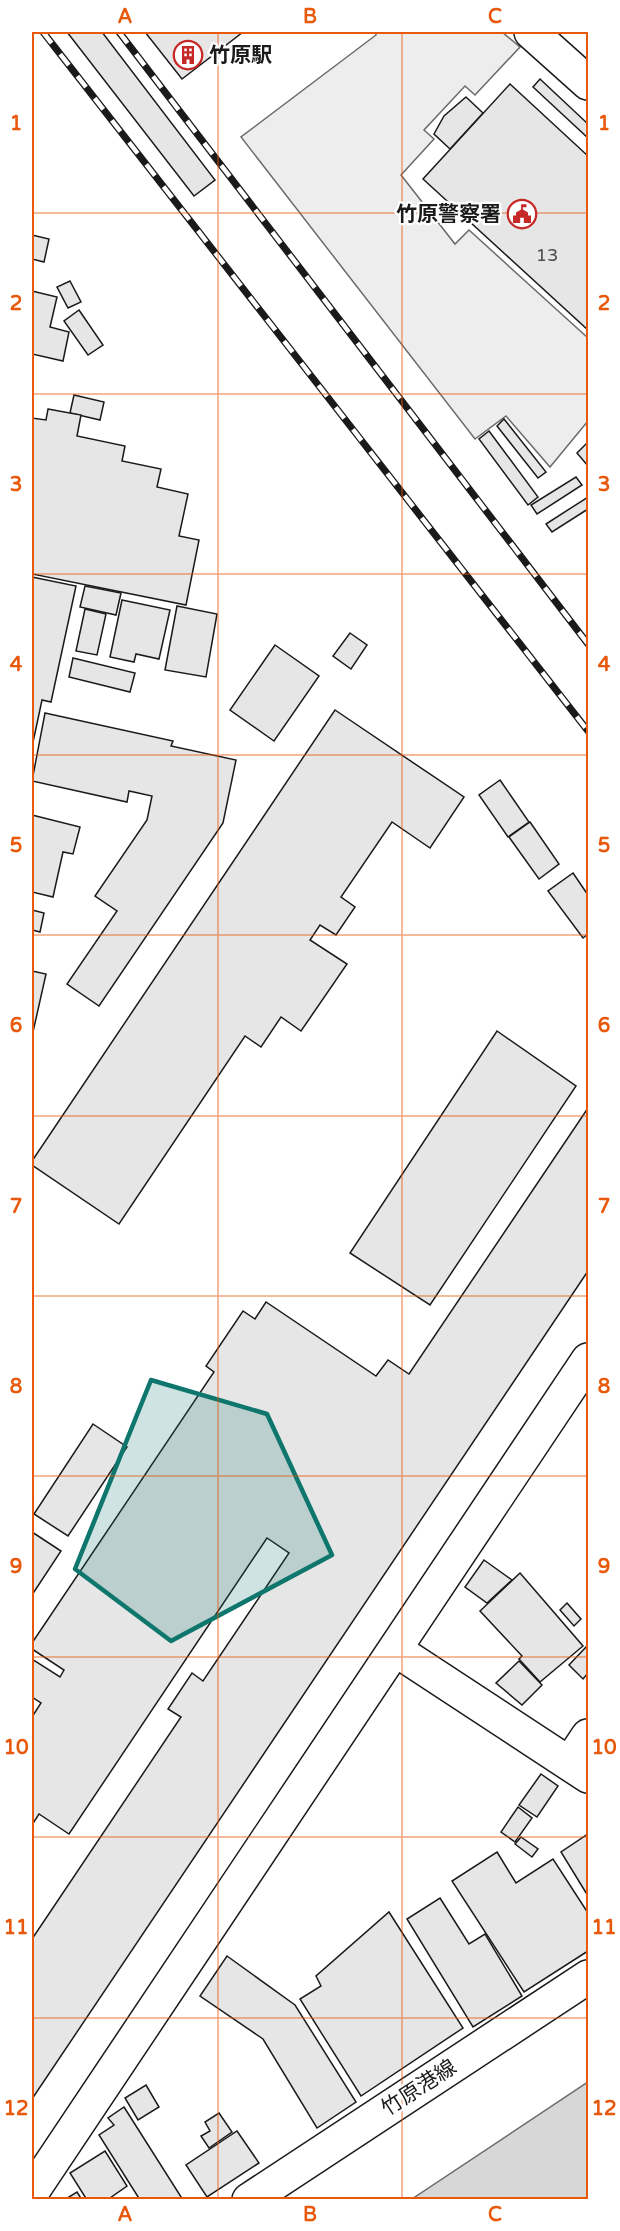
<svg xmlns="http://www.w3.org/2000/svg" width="620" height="2231" viewBox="0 0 620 2231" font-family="'Varela Round','Noto Sans JP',sans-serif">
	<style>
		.built { fill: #ededed; stroke: #6a6a6a; stroke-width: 1.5 }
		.water { fill: #d7d7d7; stroke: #6a6a6a; stroke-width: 1.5 }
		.building { fill: #e6e6e6; stroke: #1a1a1a; stroke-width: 1.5 }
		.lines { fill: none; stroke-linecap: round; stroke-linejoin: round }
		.minor-casing { stroke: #1a1a1a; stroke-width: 36 }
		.major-casing { stroke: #1a1a1a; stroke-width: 36 }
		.minor { stroke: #fff; stroke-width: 33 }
		.major { stroke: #fff; stroke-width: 33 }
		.rail-casing { stroke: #1a1a1a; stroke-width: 7 }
		.rail { stroke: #fff; stroke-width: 4.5; stroke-dasharray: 14; stroke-linecap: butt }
		.marked { fill: #0f766e; fill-opacity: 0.2; stroke: #0f766e; stroke-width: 4.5; stroke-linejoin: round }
		.grid { fill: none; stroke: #e8590c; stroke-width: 1.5; stroke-opacity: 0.55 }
		.labels { text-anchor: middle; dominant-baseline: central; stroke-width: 4.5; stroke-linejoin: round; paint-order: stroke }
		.number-label { font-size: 18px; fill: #4d4d4d }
		.poi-label { font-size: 21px; font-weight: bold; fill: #1a1a1a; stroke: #fff; text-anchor: start }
		.street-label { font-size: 21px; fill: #1a1a1a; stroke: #fff }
		.neatline { fill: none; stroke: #e8590c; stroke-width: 2 }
		.grid-label { font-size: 20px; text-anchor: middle; font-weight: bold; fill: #e8590c }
	</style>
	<rect width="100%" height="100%" fill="#fff"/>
	<polygon class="built" points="376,32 502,32 520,47 475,95 465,86 424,130 434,139 401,175 455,244 469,230 588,338 588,421 550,467 506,416 475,439 241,137 376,35"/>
	<polygon class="water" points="588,2082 588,2199 412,2199"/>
	<g class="building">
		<polygon points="67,32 102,32 215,180 194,196"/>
		<polygon points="145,32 243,32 182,79"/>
		<polygon points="540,79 588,124 588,138 533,87"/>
		<polygon points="510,84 588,156 588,330 423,179"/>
		<polygon points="466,97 483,113 450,149 434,134 444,116"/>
		<polygon points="32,235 49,239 44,262 32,259"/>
		<polygon points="70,281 81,302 68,308 57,287"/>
		<polygon points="32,291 57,297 50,327 69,332 63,361 32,354"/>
		<polygon points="79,310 103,345 88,355 64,321"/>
		<polygon points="74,395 104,402 100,420 70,413"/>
		<polygon points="48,409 81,415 77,436 125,446 122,461 161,469 157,487 188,494 179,536 199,540 186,605 32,574 32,418 46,420"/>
		<polygon points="504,419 546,472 538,478 497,426"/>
		<polygon points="489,431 538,497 528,505 479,439"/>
		<polygon points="588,442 588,466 577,453"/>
		<polygon points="576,477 582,485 537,514 531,505"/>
		<polygon points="588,497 588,509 552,532 546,524"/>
		<polygon points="32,577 76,586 51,702 42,700 32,747"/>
		<polygon points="85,586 121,593 116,615 80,607"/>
		<polygon points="122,600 170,610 159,659 136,654 134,662 110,657"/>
		<polygon points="177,606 217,614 206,677 165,670"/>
		<polygon points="85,609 106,614 97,655 76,651"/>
		<polygon points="350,633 367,645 351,669 333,656"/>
		<polygon points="275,645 319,676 274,741 230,710"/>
		<polygon points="73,658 135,673 130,692 69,677"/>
		<polygon points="335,710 464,797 430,848 392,822 341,897 355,907 336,935 320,925 310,940 347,964 301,1031 281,1017 261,1047 245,1036 119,1224 32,1165 32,1161"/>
		<polygon points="45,713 173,741 171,746 236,760 223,823 99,1006 67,984 117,911 95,896 147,820 152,796 129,791 127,802 32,781"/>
		<polygon points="500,780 529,822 508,837 479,795"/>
		<polygon points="32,815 80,827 73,854 63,852 53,897 32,892"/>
		<polygon points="530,822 559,864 539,879 509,837"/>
		<polygon points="573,873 588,895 588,934 583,938 548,891"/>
		<polygon points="32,910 44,913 40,932 32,930"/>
		<polygon points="32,971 46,974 33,1032 32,1031"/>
		<polygon points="497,1031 576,1086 430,1305 350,1253"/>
		<polygon points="588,1108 588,1271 32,2099 32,1939 181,1717 168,1709 192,1673 203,1681 289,1553 267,1538 69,1834 39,1814 32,1825 32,1717 41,1703 32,1697 32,1659 60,1677 64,1670 32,1649 32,1643 214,1372 206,1366 243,1311 255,1319 266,1302 376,1376 388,1360 409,1374"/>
		<polygon points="93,1424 127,1447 68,1536 34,1514"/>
		<polygon points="32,1532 61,1551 32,1595"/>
		<polygon points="484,1560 512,1580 487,1603 465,1587"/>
		<polygon points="520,1573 583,1646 540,1682 519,1659 522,1656 480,1611"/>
		<polygon points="567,1603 581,1619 574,1626 560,1610"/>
		<polygon points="588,1645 588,1673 583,1679 569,1665"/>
		<polygon points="519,1661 542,1685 522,1705 496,1683"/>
		<polygon points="541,1774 558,1786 537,1817 519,1805"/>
		<polygon points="518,1807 532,1818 515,1842 501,1832"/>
		<polygon points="588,1834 588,1896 561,1852"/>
		<polygon points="521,1837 538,1849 532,1857 515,1844"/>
		<polygon points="497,1852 516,1883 553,1859 588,1913 588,1951 524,1992 452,1881"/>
		<polygon points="440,1898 469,1944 485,1934 522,1996 473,2027 407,1919"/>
		<polygon points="389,1912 463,2028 361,2096 300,1999 321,1986 316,1976"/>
		<polygon points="227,1956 295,2005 356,2102 317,2128 263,2039 200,1996"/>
		<polygon points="146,2085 159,2107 138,2120 125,2098"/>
		<polygon points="124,2107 183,2200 140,2200 99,2135 114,2125 108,2118"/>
		<polygon points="219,2113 232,2132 209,2148 201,2136 210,2131 205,2122"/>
		<polygon points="237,2131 259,2163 207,2197 186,2165"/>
		<polygon points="105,2151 127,2186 107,2200 87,2200 70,2173"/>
		<polygon points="77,2192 82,2200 64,2200"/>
	</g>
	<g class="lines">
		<g class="minor-casing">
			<g id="minor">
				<polyline points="396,1650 588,1776"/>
				<polyline points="570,1763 588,1736"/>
				<polyline points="32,2192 588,1360"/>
			</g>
		</g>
		<g class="major-casing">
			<g id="major">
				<polyline points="531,32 588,83"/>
				<polyline points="249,2200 588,1977"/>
			</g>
		</g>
		<use href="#minor" class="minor"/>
		<use href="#major" class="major"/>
		<g class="rail-casing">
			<g id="rail">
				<polyline points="43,32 588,731"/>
				<polyline points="119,32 588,644"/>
			</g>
		</g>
		<use href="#rail" class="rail"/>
	</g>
	<path class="marked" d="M151,1380L267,1414L332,1555L171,1641L75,1569Z"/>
	<path class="grid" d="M218,32V2200M402,32V2200M32,213H588M32,394H588M32,574H588M32,755H588M32,935H588M32,1116H588M32,1296H588M32,1476H588M32,1657H588M32,1837H588M32,2018H588"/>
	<defs>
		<g id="building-ring" transform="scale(1.5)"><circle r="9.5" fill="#fff" stroke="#c62828" stroke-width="1.5"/><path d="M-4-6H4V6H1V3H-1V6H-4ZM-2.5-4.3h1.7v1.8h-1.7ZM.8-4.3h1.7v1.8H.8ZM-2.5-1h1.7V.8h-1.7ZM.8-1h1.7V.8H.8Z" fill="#c62828"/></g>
		<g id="civic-ring" transform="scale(1.5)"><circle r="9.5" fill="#fff" stroke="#c62828" stroke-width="1.5"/><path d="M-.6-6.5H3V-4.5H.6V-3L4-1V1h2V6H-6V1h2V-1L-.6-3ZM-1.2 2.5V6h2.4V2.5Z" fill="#c62828"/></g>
	</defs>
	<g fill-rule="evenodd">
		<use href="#building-ring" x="188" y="55"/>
		<use href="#civic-ring" x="522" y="214"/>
	</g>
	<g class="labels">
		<g class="number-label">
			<text x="547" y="255">13</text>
		</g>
		<g class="poi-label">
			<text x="209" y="55">竹原駅</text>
			<text x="501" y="214" text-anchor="end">竹原警察署</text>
		</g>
		<g class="street-label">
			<text transform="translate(419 2088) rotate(-33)">竹原港線</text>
		</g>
	</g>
	<rect width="620" height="2231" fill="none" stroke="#ffffff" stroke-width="66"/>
	<rect x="33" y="33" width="554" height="2165" class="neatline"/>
	<g class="grid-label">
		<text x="125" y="23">A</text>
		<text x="310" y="23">B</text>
		<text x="495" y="23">C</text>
		<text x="16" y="130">1</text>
		<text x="604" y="130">1</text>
		<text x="16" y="310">2</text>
		<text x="604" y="310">2</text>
		<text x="16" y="491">3</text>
		<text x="604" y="491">3</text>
		<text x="16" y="671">4</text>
		<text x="604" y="671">4</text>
		<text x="16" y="852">5</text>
		<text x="604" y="852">5</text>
		<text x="16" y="1032">6</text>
		<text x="604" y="1032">6</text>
		<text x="16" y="1213">7</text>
		<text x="604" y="1213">7</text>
		<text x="16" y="1393">8</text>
		<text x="604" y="1393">8</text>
		<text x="16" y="1573">9</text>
		<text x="604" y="1573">9</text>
		<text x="16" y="1754">10</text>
		<text x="604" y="1754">10</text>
		<text x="16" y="1934">11</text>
		<text x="604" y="1934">11</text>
		<text x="16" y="2115">12</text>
		<text x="604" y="2115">12</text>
		<text x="125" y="2221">A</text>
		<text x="310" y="2221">B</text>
		<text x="495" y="2221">C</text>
	</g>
</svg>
